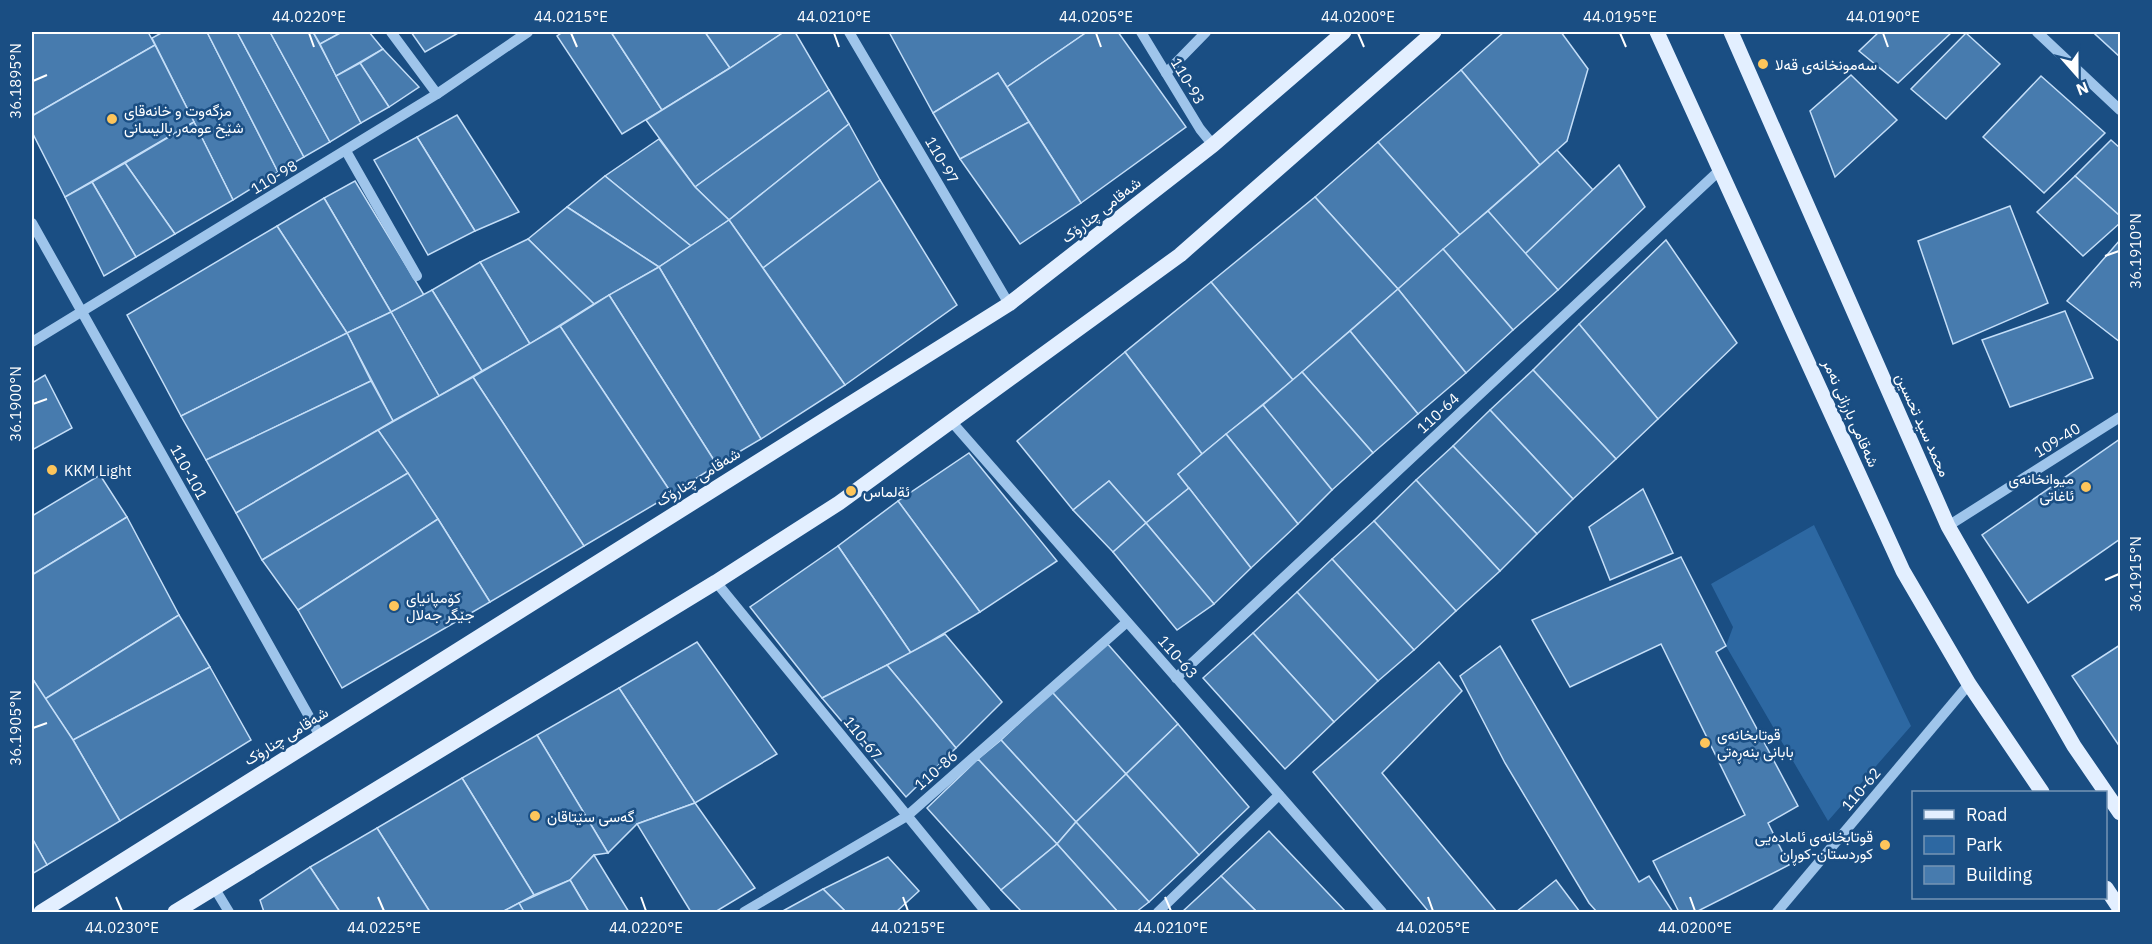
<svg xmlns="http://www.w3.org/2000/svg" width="2152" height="944" viewBox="0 0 2152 944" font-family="'IBM Plex Sans',Vazirmatn,sans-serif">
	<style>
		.green { fill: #2d68a2 }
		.building { fill: #477bae; stroke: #c4def8; stroke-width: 1.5 }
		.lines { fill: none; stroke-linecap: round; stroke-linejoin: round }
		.minor { stroke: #9fc5eb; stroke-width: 10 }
		.major { stroke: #e3efff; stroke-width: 15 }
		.ticks { fill: none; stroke: #fff; stroke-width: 2 }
		.poi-dot { fill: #fdc55b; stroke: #1a4e83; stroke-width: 2 }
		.labels { text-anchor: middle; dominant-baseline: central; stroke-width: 5; stroke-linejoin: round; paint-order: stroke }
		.poi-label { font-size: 15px; fill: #fff; stroke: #1a4e83; text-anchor: start }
		.street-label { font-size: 15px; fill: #fff; stroke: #1a4e83 }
		.neatline { fill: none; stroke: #fff; stroke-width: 2 }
		.ticks-label { font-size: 15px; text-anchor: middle; fill: #fff }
	</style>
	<rect width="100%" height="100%" fill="#1a4e83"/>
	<polygon class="green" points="1814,525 1911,726 1828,821 1726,646 1733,627 1711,584"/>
	<g class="building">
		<polygon points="32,32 148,32 155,45 32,116"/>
		<polygon points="163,32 207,32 278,172 233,200 152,38"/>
		<polygon points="207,32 237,32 304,157 278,172"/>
		<polygon points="237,32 270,32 330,142 304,157"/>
		<polygon points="270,32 313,32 361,123 330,142"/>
		<polygon points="313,32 342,32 320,44"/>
		<polygon points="342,32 369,32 383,49 336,76 320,44"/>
		<polygon points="411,32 460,32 425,52"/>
		<polygon points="563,32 611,32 662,110 622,134 557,36"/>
		<polygon points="611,32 705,32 730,68 662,110"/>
		<polygon points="705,32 784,32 730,68"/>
		<polygon points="784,32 795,32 829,90 695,187 646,120 730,68"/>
		<polygon points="889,32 1087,32 1007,87 998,73 933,113"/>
		<polygon points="1087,32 1118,32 1186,127 1081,203 1007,87"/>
		<polygon points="1504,32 1561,32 1588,69 1567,141 1540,165 1461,70"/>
		<polygon points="1879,32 1952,32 1898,83 1859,51"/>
		<polygon points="2098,32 2120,32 2120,57 2095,34"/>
		<polygon points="1966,33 2000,64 1946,119 1911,89"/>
		<polygon points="155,45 194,122 65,197 32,132 32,116"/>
		<polygon points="383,49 419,87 389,107 360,63"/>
		<polygon points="360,63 389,107 361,123 336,76"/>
		<polygon points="1461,70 1540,165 1460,235 1378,142"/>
		<polygon points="998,73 1029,122 960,159 933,113"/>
		<polygon points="1851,75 1897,120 1835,177 1810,111"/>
		<polygon points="2041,76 2105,133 2044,193 1983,137"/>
		<polygon points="829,90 849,124 729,220 695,187"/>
		<polygon points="457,115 519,212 475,231 417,137"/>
		<polygon points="194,122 233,200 175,234 125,163"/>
		<polygon points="1029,122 1081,203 1020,244 960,159"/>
		<polygon points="849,124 880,180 763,268 729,220"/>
		<polygon points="417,137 475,231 428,255 374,160"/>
		<polygon points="659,139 695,187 729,220 691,246 605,176"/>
		<polygon points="2111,140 2120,148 2120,216 2075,176"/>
		<polygon points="1378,142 1460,235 1398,289 1315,197"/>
		<polygon points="1557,150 1593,190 1525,254 1488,211"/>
		<polygon points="125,163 175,234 136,257 92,182"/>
		<polygon points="1619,165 1645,207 1558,290 1525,254"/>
		<polygon points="605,176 691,246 659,267 567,207"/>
		<polygon points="2075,176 2120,216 2120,223 2083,256 2037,212"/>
		<polygon points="880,180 957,305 845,385 763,268"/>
		<polygon points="355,181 424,295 391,312 324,198"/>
		<polygon points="92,182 136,257 104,276 65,197"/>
		<polygon points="1315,197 1398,289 1293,380 1211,282"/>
		<polygon points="324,198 391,312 347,333 277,226"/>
		<polygon points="2010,206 2048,303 1953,344 1918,241"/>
		<polygon points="567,207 659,267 594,304 528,239"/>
		<polygon points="1488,211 1558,290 1513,330 1443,249"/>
		<polygon points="729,220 845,385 761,439 659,267"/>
		<polygon points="277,226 347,333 181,416 127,315"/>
		<polygon points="528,239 594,304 530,344 480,262"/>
		<polygon points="1666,240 1737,343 1658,419 1579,324"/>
		<polygon points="2120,240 2120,342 2067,301"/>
		<polygon points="1443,249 1513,330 1466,373 1398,289"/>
		<polygon points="480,262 530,344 482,371 432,290"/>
		<polygon points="659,267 761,439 717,465 609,295"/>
		<polygon points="1211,282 1293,380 1202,454 1125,352"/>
		<polygon points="1398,289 1466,373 1418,414 1350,331"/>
		<polygon points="432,290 482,371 439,396 391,312"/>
		<polygon points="609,295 717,465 672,494 560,326"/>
		<polygon points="2065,311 2093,378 2010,407 1982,340"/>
		<polygon points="391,312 439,396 393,421 347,333"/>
		<polygon points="1579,324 1658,419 1616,459 1533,370"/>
		<polygon points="560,326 672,494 584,546 473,377"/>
		<polygon points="1350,331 1418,414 1373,453 1302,372"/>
		<polygon points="347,333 371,381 206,460 181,416"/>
		<polygon points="1125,352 1202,454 1178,474 1189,488 1146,523 1109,481 1073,510 1017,441"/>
		<polygon points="1533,370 1616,459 1573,499 1490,410"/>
		<polygon points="1302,372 1373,453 1332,490 1263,405"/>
		<polygon points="45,375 72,428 32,450 32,383"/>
		<polygon points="473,377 584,546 490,602 438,519 378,430"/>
		<polygon points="371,381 393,421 236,513 206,460"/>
		<polygon points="1263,405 1332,490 1298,524 1226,434"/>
		<polygon points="1490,410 1573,499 1537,534 1453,446"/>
		<polygon points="378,430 408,473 262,560 236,513"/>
		<polygon points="1226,434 1298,524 1251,568 1178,474"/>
		<polygon points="2120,439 2120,539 2028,603 1982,535"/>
		<polygon points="1453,446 1537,534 1500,571 1416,480"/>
		<polygon points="969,453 1057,561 980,612 898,501"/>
		<polygon points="408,473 438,519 298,610 262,560"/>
		<polygon points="100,475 127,517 32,575 32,516"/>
		<polygon points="1416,480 1500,571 1456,611 1374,521"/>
		<polygon points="1109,481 1146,523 1113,552 1073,510"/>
		<polygon points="1189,488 1251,568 1214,604 1146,523"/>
		<polygon points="1643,489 1673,553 1610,580 1589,527"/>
		<polygon points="898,501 980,612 911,653 838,546"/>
		<polygon points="127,517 179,615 45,699 32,678 32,575"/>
		<polygon points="438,519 490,602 342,688 298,610"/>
		<polygon points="1374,521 1456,611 1414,650 1332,559"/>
		<polygon points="1146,523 1214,604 1177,630 1113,552"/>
		<polygon points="838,546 911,653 822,698 750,607"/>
		<polygon points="1681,557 1726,646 1716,652 1798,806 1768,823 1789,865 1696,912 1679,912 1653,861 1745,815 1661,644 1570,687 1532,620"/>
		<polygon points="1332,559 1414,650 1378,681 1297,592"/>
		<polygon points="1297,592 1378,681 1334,722 1253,633"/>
		<polygon points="179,615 210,667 73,740 45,699"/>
		<polygon points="1253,633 1334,722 1285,769 1203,678"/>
		<polygon points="945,634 1002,702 956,748 887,665"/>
		<polygon points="1105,641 1178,724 1126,774 1052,692"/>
		<polygon points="697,642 777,754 695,803 619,688"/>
		<polygon points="2120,645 2120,747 2072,676"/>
		<polygon points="1500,646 1639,882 1649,876 1673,912 1597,912 1589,903 1505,763 1460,676"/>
		<polygon points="1439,662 1462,691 1382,773 1497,912 1429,912 1313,772"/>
		<polygon points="887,665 956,748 906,797 822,698"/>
		<polygon points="210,667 251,740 120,821 73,740"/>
		<polygon points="32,678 73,740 120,821 47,865 32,838"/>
		<polygon points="619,688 695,803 637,824 608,853 537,735"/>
		<polygon points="1052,692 1126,774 1076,822 1001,740"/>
		<polygon points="1178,724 1249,807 1199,855 1126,774"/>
		<polygon points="537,735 608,853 594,855 570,880 534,895 462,778"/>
		<polygon points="1001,740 1076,822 1057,844 978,759"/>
		<polygon points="978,759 1057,844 1001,890 927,808"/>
		<polygon points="1126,774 1199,855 1149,902 1076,822"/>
		<polygon points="462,778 534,895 502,912 430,912 377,828"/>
		<polygon points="695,803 755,888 715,912 691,912 637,824"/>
		<polygon points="1076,822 1149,902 1136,912 1118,912 1057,844"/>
		<polygon points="377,828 430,912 340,912 310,867"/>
		<polygon points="1269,831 1346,912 1257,912 1221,876"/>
		<polygon points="32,838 47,865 32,874"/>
		<polygon points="1057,844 1118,912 1022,912 1001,890"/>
		<polygon points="594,855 629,912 589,912 570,880"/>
		<polygon points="888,857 919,891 896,912 846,912 823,889"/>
		<polygon points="310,867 340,912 264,912 260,900"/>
		<polygon points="1221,876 1257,912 1182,912"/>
		<polygon points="570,880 589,912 524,912 519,903"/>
		<polygon points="1556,880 1580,912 1516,912"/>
		<polygon points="823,889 846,912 781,912"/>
		<polygon points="519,903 524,912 502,912"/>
	</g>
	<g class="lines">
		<g class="minor">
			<polyline points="391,32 437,94"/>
			<polyline points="849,32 1009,304"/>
			<polyline points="1141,32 1200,129 1213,145"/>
			<polyline points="2037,32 2120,110"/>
			<polyline points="1166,73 1206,32"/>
			<polyline points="346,151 417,276"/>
			<polyline points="32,223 320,736"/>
			<polyline points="32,342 437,94 528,32"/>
			<polyline points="951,421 1382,912"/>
			<polyline points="1948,526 2120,417"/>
			<polyline points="716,582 986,912"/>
			<polyline points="1176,678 1721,169"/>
			<polyline points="215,889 229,912"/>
			<polyline points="744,912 907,816 1127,622"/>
			<polyline points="1158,912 1279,795"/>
			<polyline points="1777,912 1969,684"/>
		</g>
		<g class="major">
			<polyline points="1657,32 1903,571 1969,684 2042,792"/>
			<polyline points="1731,32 1948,526 2074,746 2120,813"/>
			<polyline points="2106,888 2120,909"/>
			<polyline points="41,912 1009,304 1213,145 1344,32"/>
			<polyline points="175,912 716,582 839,503 1180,255 1434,32"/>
		</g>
	</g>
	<path class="ticks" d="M309,33L314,47M571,33L577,47M834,33L839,47M1096,33L1101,47M1358,33L1364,47M1620,33L1626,47M1883,33L1888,47M33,81L47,75M2105,256L2119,251M33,404L47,399M2105,580L2119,574M33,728L47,723M116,897L122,911M378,897L384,911M641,897L646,911M903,897L908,911M1165,897L1171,911M1428,897L1433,911M1690,897L1695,911"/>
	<g class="poi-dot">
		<circle cx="1763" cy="64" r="6"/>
		<circle cx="112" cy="119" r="6"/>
		<circle cx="52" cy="470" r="6"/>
		<circle cx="2086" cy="487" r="6"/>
		<circle cx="851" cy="491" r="6"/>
		<circle cx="394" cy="606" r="6"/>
		<circle cx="1705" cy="743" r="6"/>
		<circle cx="535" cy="816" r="6"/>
		<circle cx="1885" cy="845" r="6"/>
	</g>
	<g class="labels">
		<g class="poi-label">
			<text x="1775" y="64">سەمونخانەی قەلا</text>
			<text x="124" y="110">مزگەوت و خانەقای<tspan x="124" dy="17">شێخ عومەر بالیسانی</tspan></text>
			<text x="64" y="470">KKM Light</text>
			<text x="2074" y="478" text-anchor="end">میوانخانەی<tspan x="2074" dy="17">ئاغاتی</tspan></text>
			<text x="863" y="491">ئةلماس</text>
			<text x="406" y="597">کۆمپانیای<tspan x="406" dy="17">جێگر جەلال</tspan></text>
			<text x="1717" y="734">قوتابخانەی<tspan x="1717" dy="17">بابانی بنەڕەتی</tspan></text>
			<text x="547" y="816">گەسی سێتاقان</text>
			<text x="1873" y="836" text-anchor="end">قوتابخانەی ئامادەیی<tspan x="1873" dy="17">کوردستان-کوڕان</tspan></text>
		</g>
		<g class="street-label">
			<text transform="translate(1188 81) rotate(59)">110-93</text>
			<text transform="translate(942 160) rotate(60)">110-97</text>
			<text transform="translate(274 177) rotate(-31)">110-98</text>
			<text transform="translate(1101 210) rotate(-38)">شەقامی چنارۆک</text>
			<text transform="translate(1438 413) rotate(-43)">110-64</text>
			<text transform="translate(1851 413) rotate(66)">شەقامی بارزانی نەمر</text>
			<text transform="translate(1923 425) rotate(66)">محمد سید تحسین</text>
			<text transform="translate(2057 440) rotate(-32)">109-40</text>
			<text transform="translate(189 472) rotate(61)">110-101</text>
			<text transform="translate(698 477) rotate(-32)">شەقامی چنارۆک</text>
			<text transform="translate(1178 657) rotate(49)">110-63</text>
			<text transform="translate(286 736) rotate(-32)">شەقامی چنارۆک</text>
			<text transform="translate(863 738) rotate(51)">110-67</text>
			<text transform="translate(936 770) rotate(-41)">110-86</text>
			<text transform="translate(1861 789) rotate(-50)">110-62</text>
		</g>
	</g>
	<rect width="2152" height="944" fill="none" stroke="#1a4e83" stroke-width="66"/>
	<rect x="1912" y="791" width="195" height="108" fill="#1a4e83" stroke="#7695b5" stroke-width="1.5"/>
	<rect x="1924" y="810" width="30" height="9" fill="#e3efff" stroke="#7695b5" stroke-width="1.5"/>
	<text x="1966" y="821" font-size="18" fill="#ffffff">Road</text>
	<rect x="1924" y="836" width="30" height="18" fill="#2d68a2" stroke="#7695b5" stroke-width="1.5"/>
	<text x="1966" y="851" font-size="18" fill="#ffffff">Park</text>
	<rect x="1924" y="866" width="30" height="18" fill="#477bae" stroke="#7695b5" stroke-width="1.5"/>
	<text x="1966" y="881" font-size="18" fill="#ffffff">Building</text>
	<g transform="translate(2077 75) rotate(159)" stroke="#1a4e83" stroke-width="4.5" paint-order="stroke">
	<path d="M0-4.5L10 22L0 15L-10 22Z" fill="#ffffff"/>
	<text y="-9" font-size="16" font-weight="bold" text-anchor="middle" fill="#ffffff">N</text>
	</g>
	<rect x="33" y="33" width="2086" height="878" class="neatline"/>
	<g class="ticks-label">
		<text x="309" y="22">44.0220°E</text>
		<text x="571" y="22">44.0215°E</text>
		<text x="834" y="22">44.0210°E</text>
		<text x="1096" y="22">44.0205°E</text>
		<text x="1358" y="22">44.0200°E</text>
		<text x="1620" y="22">44.0195°E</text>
		<text x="1883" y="22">44.0190°E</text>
		<text transform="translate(16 81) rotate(-90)" y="5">36.1895°N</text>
		<text transform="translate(2136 251) rotate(-90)" y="5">36.1910°N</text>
		<text transform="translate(16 404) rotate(-90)" y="5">36.1900°N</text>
		<text transform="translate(2136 574) rotate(-90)" y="5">36.1915°N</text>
		<text transform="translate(16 728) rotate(-90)" y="5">36.1905°N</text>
		<text x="122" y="933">44.0230°E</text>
		<text x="384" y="933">44.0225°E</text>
		<text x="646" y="933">44.0220°E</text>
		<text x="908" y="933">44.0215°E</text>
		<text x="1171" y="933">44.0210°E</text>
		<text x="1433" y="933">44.0205°E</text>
		<text x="1695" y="933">44.0200°E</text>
	</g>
</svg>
